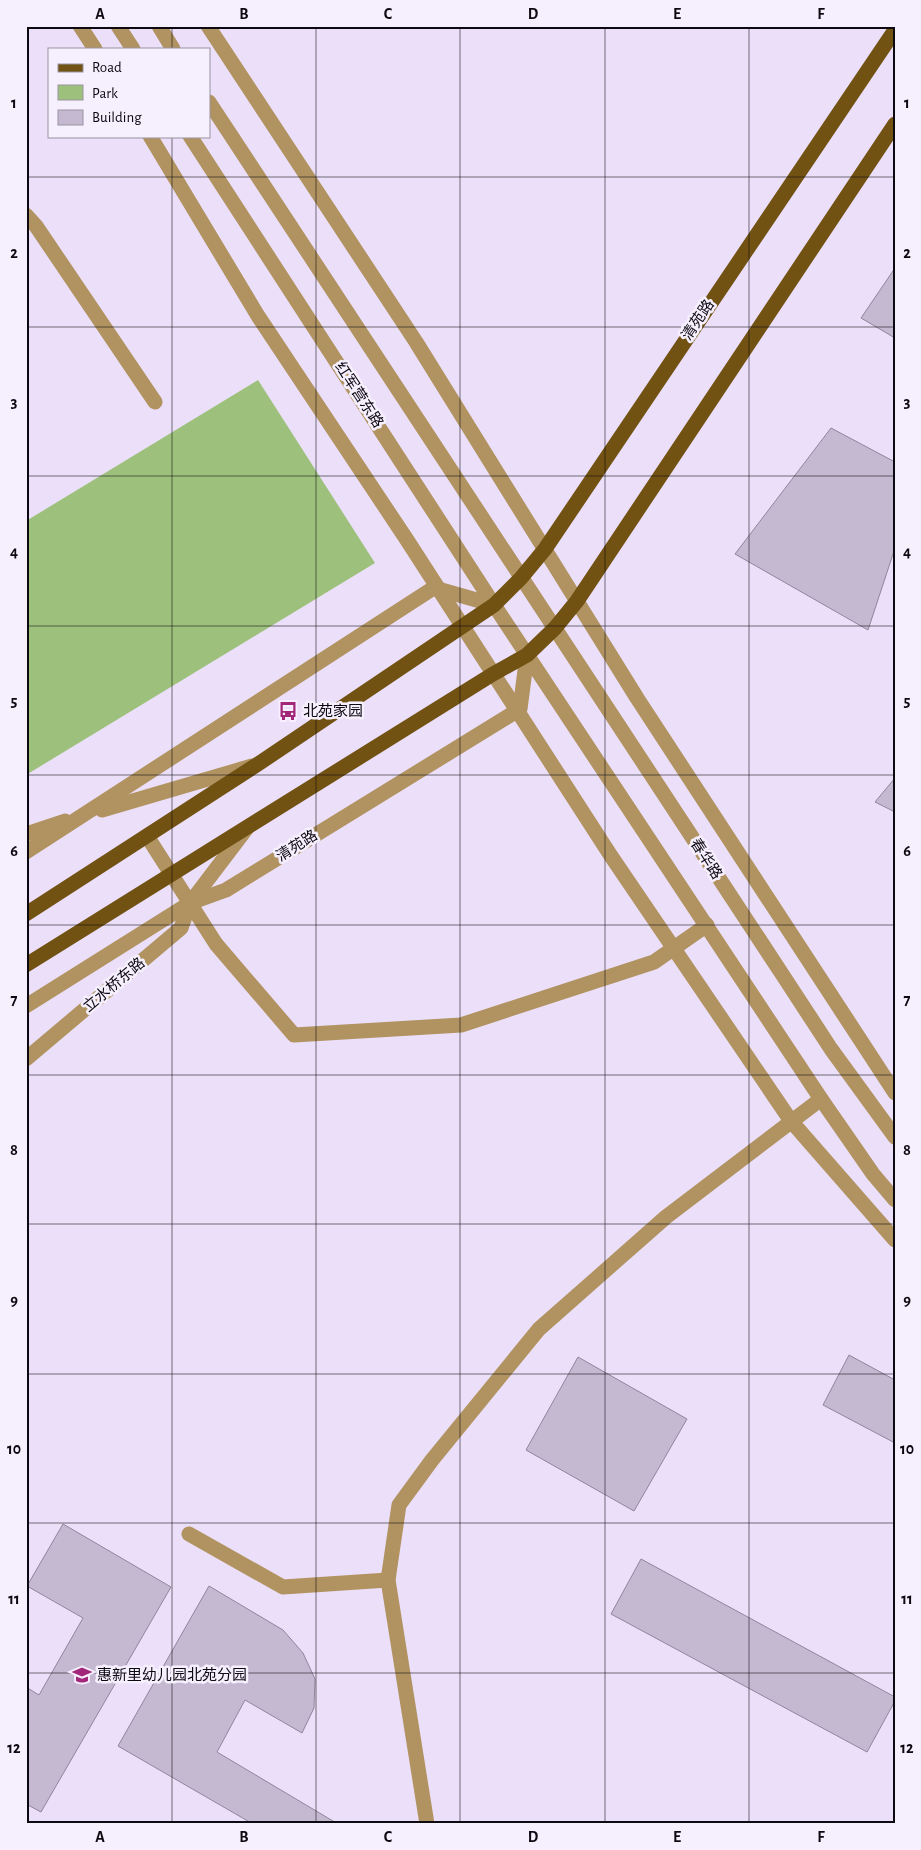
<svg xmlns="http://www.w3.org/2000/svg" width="921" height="1850" viewBox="0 0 921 1850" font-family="'Alegreya Sans','Noto Sans SC',sans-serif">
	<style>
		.green { fill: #9dc17d }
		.building { fill: #c5b9d2; stroke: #91859c }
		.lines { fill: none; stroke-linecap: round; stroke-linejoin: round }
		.minor { stroke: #b09360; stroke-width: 15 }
		.major { stroke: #715213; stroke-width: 15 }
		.grid { fill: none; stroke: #0d0911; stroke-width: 1; stroke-opacity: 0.55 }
		.labels { text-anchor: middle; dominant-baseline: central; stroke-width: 5; stroke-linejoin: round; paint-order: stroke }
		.street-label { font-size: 15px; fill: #0d0911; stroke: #f6effe }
		.poi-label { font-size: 15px; fill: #0d0911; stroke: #f6effe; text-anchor: start }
		.neatline { fill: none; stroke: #0d0911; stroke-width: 2 }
		.grid-label { font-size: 16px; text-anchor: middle; font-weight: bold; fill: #0d0911 }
	</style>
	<rect width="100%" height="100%" fill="#ecdff9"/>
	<polygon class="green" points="258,380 375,563 26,775 26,521"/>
	<g class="building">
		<polygon points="895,268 895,338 861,318"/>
		<polygon points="831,428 895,462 895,548 868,630 735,554"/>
		<polygon points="895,778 895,812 875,802"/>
		<polygon points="849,1355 895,1380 895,1443 823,1405"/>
		<polygon points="578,1357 687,1419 634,1511 526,1450"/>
		<polygon points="63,1524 171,1587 41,1812 26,1804 26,1687 39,1695 83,1618 27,1586"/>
		<polygon points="641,1559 895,1697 895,1701 867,1752 611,1614"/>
		<polygon points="209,1586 283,1630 303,1653 315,1679 314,1708 302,1733 245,1700 217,1752 338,1824 253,1824 118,1746"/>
	</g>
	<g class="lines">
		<g class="minor">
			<polyline points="80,26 95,49"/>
			<polyline points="118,26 133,49"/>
			<polyline points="159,26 173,49"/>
			<polyline points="208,26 416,342 637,698 895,1093"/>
			<polyline points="209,102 784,977 831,1049 895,1137"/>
			<polyline points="150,136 258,316 407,540 611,856 791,1121 895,1240"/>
			<polyline points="190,136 494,605 821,1099 873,1174 895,1200"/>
			<polyline points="26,215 36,226 155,402"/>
			<polyline points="102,810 252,766"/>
			<polyline points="26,834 65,821"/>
			<polyline points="147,836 216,944 294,1035 461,1025 654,962 707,925"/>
			<polyline points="26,852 432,589 438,589 494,605"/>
			<polyline points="26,1006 190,903 226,890 520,709 527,655"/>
			<polyline points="26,1059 181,928 190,903 247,828"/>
			<polyline points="189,1534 283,1587 388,1580"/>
			<polyline points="427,1824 388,1580 399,1505 432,1460 539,1329 666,1217 821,1099"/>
		</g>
		<g class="major">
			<polyline points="26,914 258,764 494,605 521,578 545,549 895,30"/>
			<polyline points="26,965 493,674 527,655 555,628 577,601 895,124"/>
		</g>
	</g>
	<path class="grid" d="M172,26V49M316,26V1824M460,26V1824M605,26V1824M749,26V1824M172,136V1824M26,177H895M26,327H895M26,476H895M26,626H895M26,775H895M26,925H895M26,1075H895M26,1224H895M26,1374H895M26,1523H895M26,1673H895"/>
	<defs>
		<g id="bus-bare" transform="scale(1.5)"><path d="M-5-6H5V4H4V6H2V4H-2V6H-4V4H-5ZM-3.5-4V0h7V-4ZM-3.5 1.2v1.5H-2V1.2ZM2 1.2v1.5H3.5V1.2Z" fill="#a2267a" stroke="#f6effe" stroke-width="2.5" paint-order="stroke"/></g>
		<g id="school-bare" transform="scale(1.5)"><path d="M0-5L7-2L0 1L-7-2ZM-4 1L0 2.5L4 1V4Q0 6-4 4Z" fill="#a2267a" stroke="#f6effe" stroke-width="2.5" paint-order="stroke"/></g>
	</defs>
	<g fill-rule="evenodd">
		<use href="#bus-bare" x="288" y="711"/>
		<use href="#school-bare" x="82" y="1675"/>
	</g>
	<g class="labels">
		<g class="street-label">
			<text transform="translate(698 320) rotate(-56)">清苑路</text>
			<text transform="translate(359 395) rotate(57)">红军营东路</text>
			<text transform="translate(297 846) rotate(-32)">清苑路</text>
			<text transform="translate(706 859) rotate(57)">春华路</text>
			<text transform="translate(114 985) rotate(-40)">立水桥东路</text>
		</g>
		<g class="poi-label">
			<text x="303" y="711">北苑家园</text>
			<text x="97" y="1675">惠新里幼儿园北苑分园</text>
		</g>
	</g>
	<rect width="921" height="1850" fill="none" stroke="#f6effe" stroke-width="55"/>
	<rect x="48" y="48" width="162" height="90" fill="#f6effe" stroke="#99939f"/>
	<rect x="58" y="64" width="25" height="8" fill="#715213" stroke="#99939f"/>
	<text x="92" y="72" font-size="15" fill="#0d0911">Road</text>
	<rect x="58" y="85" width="25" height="15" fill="#9dc17d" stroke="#99939f"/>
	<text x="92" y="98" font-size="15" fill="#0d0911">Park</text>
	<rect x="58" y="110" width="25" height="15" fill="#c5b9d2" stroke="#99939f"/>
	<text x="92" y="122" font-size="15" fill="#0d0911">Building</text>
	<rect x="28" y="28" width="866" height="1794" class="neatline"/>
	<g class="grid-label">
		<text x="100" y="19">A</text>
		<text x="244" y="19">B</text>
		<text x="388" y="19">C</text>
		<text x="533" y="19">D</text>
		<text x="677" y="19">E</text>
		<text x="821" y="19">F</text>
		<text x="14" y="108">1</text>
		<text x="907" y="108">1</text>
		<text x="14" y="258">2</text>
		<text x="907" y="258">2</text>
		<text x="14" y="407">3</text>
		<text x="907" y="407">3</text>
		<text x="14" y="557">4</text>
		<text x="907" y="557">4</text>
		<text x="14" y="706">5</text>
		<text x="907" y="706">5</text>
		<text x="14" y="856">6</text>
		<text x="907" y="856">6</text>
		<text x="14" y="1005">7</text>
		<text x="907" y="1005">7</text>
		<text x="14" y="1155">8</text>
		<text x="907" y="1155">8</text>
		<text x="14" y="1305">9</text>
		<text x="907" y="1305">9</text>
		<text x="14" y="1454">10</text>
		<text x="907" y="1454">10</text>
		<text x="14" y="1604">11</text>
		<text x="907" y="1604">11</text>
		<text x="14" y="1753">12</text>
		<text x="907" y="1753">12</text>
		<text x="100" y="1842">A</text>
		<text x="244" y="1842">B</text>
		<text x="388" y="1842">C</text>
		<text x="533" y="1842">D</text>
		<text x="677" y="1842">E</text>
		<text x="821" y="1842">F</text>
	</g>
</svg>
